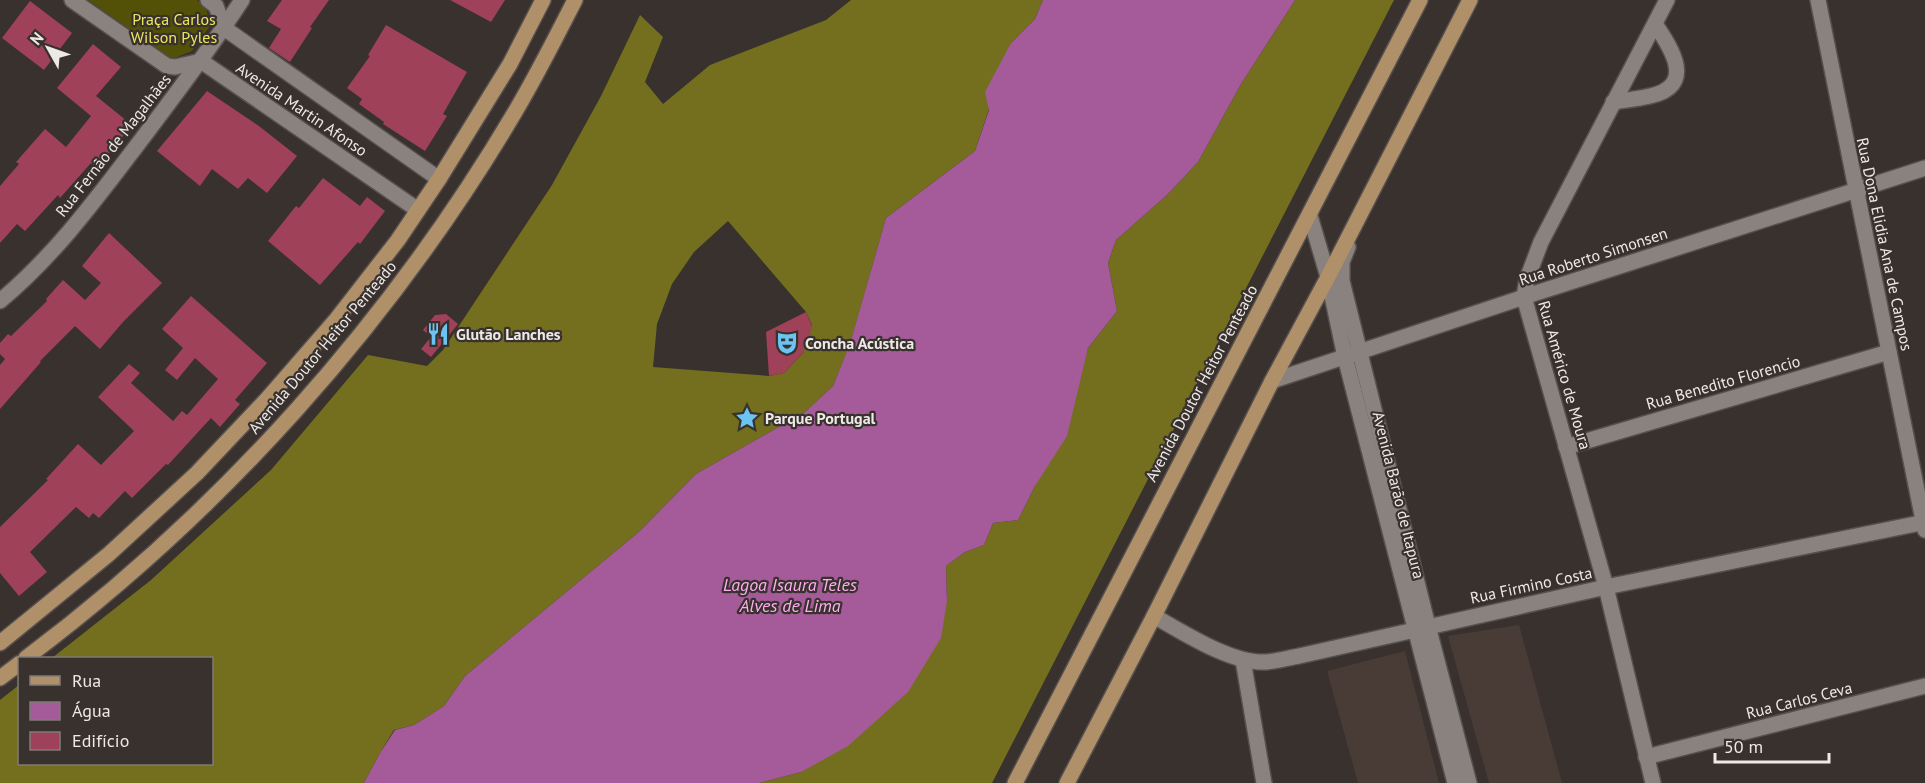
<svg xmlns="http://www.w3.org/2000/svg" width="1925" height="783" viewBox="0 0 1925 783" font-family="'PT Sans',sans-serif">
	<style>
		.built { fill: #493c37 }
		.green { fill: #535008 }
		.forest { fill: #736f1e; fill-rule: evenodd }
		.water { fill: #a55b99 }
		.building { fill: #9e4159 }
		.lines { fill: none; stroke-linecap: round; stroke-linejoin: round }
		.minor-casing { stroke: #554f4d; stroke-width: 18 }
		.secondary-casing { stroke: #554f4d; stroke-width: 18 }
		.primary-casing { stroke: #554f4d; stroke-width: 18 }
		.minor { stroke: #8a827f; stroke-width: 15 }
		.secondary { stroke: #8a827f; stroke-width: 15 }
		.primary { stroke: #b09069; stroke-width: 15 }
		.labels { text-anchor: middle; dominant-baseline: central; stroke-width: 4.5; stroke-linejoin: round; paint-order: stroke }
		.park-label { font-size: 16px; fill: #ede75f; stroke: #38312e }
		.street-label { font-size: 16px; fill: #ede9e7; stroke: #38312e }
		.poi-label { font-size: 16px; font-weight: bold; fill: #ede9e7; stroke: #38312e; text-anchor: start }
		.water-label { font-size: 18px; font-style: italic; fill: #feaeef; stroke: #38312e }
	</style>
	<rect width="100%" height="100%" fill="#38312e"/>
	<g class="built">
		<polygon points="1519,625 1562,783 1489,783 1448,636"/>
		<polygon points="1405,651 1439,783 1358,783 1327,671"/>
	</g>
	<polygon class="green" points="88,0 197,0 206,7 210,26 192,51 172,59"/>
	<g class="forest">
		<path d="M851,0H1043L1035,19L1011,43L975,151L886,218L850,345L833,386L805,412L696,474L640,531L465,676L444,706L414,725L394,730L380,753L364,783H0V700L19,685L20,764H212V658H52L151,580L271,470L368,355L427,366L443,350L552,185L601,96L640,15L663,37L645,82L663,104L710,65L826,20ZM728,221L806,312L812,325L803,353L784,373L769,376L653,367L657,324L672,284L694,252Z"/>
		<polygon points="1295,0 1394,0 992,783 759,783 801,772 947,601 946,566 965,552 984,545 993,523 1018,520 1035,486 1080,376 1088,348 1117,311 1108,263 1116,240 1168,194 1198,162 1241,84"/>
	</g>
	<polygon class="water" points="1043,0 1295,0 1241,84 1198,162 1168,194 1116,240 1108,263 1117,311 1088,348 1067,436 1035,486 1018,520 993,523 984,545 965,552 946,566 947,601 941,638 908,692 848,746 801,772 759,783 364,783 380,753 395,730 414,725 444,706 465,676 640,531 696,474 805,412 833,386 850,344 886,218 975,151 989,110 985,92 1011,43 1035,19"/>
	<g class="building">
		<polygon points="282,0 329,0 310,27 312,28 290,62 269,48 281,29 267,21"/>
		<polygon points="450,0 505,0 491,22"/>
		<polygon points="30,1 72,33 44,70 2,38"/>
		<polygon points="386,25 467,72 443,114 447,116 425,151 383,124 384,122 359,104 362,99 347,88 370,56 368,55"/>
		<polygon points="93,44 121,67 96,96 132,125 97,168 91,163 60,198 58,195 25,231 17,224 0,243 0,186 19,164 16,162 45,129 66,147 91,116 57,88"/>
		<polygon points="207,91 259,126 297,156 267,193 248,178 238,189 212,169 200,186 157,151"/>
		<polygon points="323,178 360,206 367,197 385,211 360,244 358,242 320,285 268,241 296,206 299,208"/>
		<polygon points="109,233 162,283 123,322 100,349 75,326 40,361 41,362 0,409 0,365 5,359 0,354 0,343 8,334 11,336 47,301 46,299 63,280 85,300 101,283 82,266"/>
		<polygon points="191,296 267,363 235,400 240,404 220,427 211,418 168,465 166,464 132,498 125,491 99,518 93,513 89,518 76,507 30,552 47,572 19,596 0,573 0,527 48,480 46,479 78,444 101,465 134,431 98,397 129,364 140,373 131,383 173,421 182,411 187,415 218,379 195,358 177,380 165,370 183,348 162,329"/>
		<polygon points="806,312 812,326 803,353 784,373 769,376 766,332"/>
		<polygon points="446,314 458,324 431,357 421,349 431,337 423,330 435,315"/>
	</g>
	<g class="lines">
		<g class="minor-casing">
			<g id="minor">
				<polyline points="72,0 167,66 175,67 201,61 418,210"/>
				<polyline points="208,0 216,6 224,28 439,179"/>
				<polyline points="1818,0 1925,530"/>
				<path d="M1613,102C1626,100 1638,99 1650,96C1696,86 1672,49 1655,24"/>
				<path d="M0,301C53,257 94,202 135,148C172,99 209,51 242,0"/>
				<polyline points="1272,381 1524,297 1925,168"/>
				<polyline points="1566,447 1889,352"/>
				<path d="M1154,616C1184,633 1232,664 1266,662C1277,661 1288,658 1299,656L1606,587L1925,522"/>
				<polyline points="1243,660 1264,783"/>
				<polyline points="1646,757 1925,686"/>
				<polyline points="1653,783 1606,587 1524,297 1527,279 1541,242 1667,0"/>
			</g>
		</g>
		<g class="secondary-casing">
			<g id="secondary">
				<polyline points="1310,216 1328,277 1345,357 1455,783"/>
				<polyline points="1348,247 1342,262 1342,281 1428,626 1469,783"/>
			</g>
		</g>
		<g class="primary-casing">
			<g id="primary">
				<polyline points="0,643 109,554 197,473 268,398 335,321 398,240 439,179 510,64 543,0"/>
				<path d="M26,658C222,511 390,323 515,112C537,75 556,37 575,0"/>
				<polyline points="0,678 20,663"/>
				<polyline points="1015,783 1420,0"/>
				<polyline points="1067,783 1154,616 1272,381 1328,277 1470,0"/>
			</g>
		</g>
		<use href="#minor" class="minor"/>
		<use href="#secondary" class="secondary"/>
		<use href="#primary" class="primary"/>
	</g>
	<defs>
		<g id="restaurant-bare" transform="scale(1.8)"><path d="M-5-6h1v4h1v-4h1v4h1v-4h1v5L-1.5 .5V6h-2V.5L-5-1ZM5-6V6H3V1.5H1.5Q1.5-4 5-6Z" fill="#6ac3f1" stroke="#38312e" stroke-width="2.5" paint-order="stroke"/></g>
		<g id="theatre-bare" transform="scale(1.8)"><path d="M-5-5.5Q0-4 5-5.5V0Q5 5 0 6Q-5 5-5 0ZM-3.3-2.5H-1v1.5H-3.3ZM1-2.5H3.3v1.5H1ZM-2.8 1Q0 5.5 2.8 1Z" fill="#6ac3f1" stroke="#38312e" stroke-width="2.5" paint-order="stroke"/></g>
		<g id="sight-bare" transform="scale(1.8)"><path d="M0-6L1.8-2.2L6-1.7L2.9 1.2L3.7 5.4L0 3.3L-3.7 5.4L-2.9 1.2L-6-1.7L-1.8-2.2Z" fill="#6ac3f1" stroke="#38312e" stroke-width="2.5" paint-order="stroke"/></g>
	</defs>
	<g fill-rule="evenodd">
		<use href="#restaurant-bare" x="438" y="334"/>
		<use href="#theatre-bare" x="787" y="343"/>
		<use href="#sight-bare" x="747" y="418"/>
	</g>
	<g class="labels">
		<g class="park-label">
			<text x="174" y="19">Praça Carlos<tspan x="174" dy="18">Wilson Pyles</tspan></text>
		</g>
		<g class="street-label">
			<text transform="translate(302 109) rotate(34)">Avenida Martin Afonso</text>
			<text transform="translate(113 145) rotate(-52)">Rua Fernão de Magalhães</text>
			<text transform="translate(1885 244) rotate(78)">Rua Dona Elidia Ana de Campos</text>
			<text transform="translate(1593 256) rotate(-18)">Rua Roberto Simonsen</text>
			<text transform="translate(322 347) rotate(-50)">Avenida Doutor Heitor Penteado</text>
			<text transform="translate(1565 375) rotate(74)">Rua Américo de Moura</text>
			<text transform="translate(1723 382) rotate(-16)">Rua Benedito Florencio</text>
			<text transform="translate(1201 383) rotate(-62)">Avenida Doutor Heitor Penteado</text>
			<text transform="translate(1399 495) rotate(76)">Avenida Barão de Itapura</text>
			<text transform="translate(1531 585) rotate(-12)">Rua Firmino Costa</text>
			<text transform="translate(1799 700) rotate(-14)">Rua Carlos Ceva</text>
		</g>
		<g class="poi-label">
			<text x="456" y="334">Glutão Lanches</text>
			<text x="805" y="343">Concha Acústica</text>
			<text x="765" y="418">Parque Portugal</text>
		</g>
		<g class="water-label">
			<text x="790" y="584">Lagoa Isaura Teles<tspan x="790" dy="21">Alves de Lima</tspan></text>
		</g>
	</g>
	<rect x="18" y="657" width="195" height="108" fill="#38312e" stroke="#807b78" stroke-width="1.5"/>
	<rect x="30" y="676" width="30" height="9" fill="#b09069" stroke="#807b78" stroke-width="1.5"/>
	<text x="72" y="687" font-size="18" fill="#ede9e7">Rua</text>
	<rect x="30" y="702" width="30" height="18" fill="#a55b99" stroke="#807b78" stroke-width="1.5"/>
	<text x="72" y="717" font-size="18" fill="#ede9e7">Água</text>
	<rect x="30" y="732" width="30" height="18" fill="#9e4159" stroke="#807b78" stroke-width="1.5"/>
	<text x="72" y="747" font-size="18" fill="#ede9e7">Edifício</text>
	<g transform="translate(48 48) rotate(310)" stroke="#38312e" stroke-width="4.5" paint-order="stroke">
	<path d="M0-4.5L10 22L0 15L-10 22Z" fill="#ede9e7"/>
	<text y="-9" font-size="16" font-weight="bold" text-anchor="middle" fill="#ede9e7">N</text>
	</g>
	<path d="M1715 753v9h114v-9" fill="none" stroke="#ede9e7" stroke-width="3"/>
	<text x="1724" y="753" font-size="18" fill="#ede9e7" stroke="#38312e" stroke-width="4.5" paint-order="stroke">50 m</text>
</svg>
